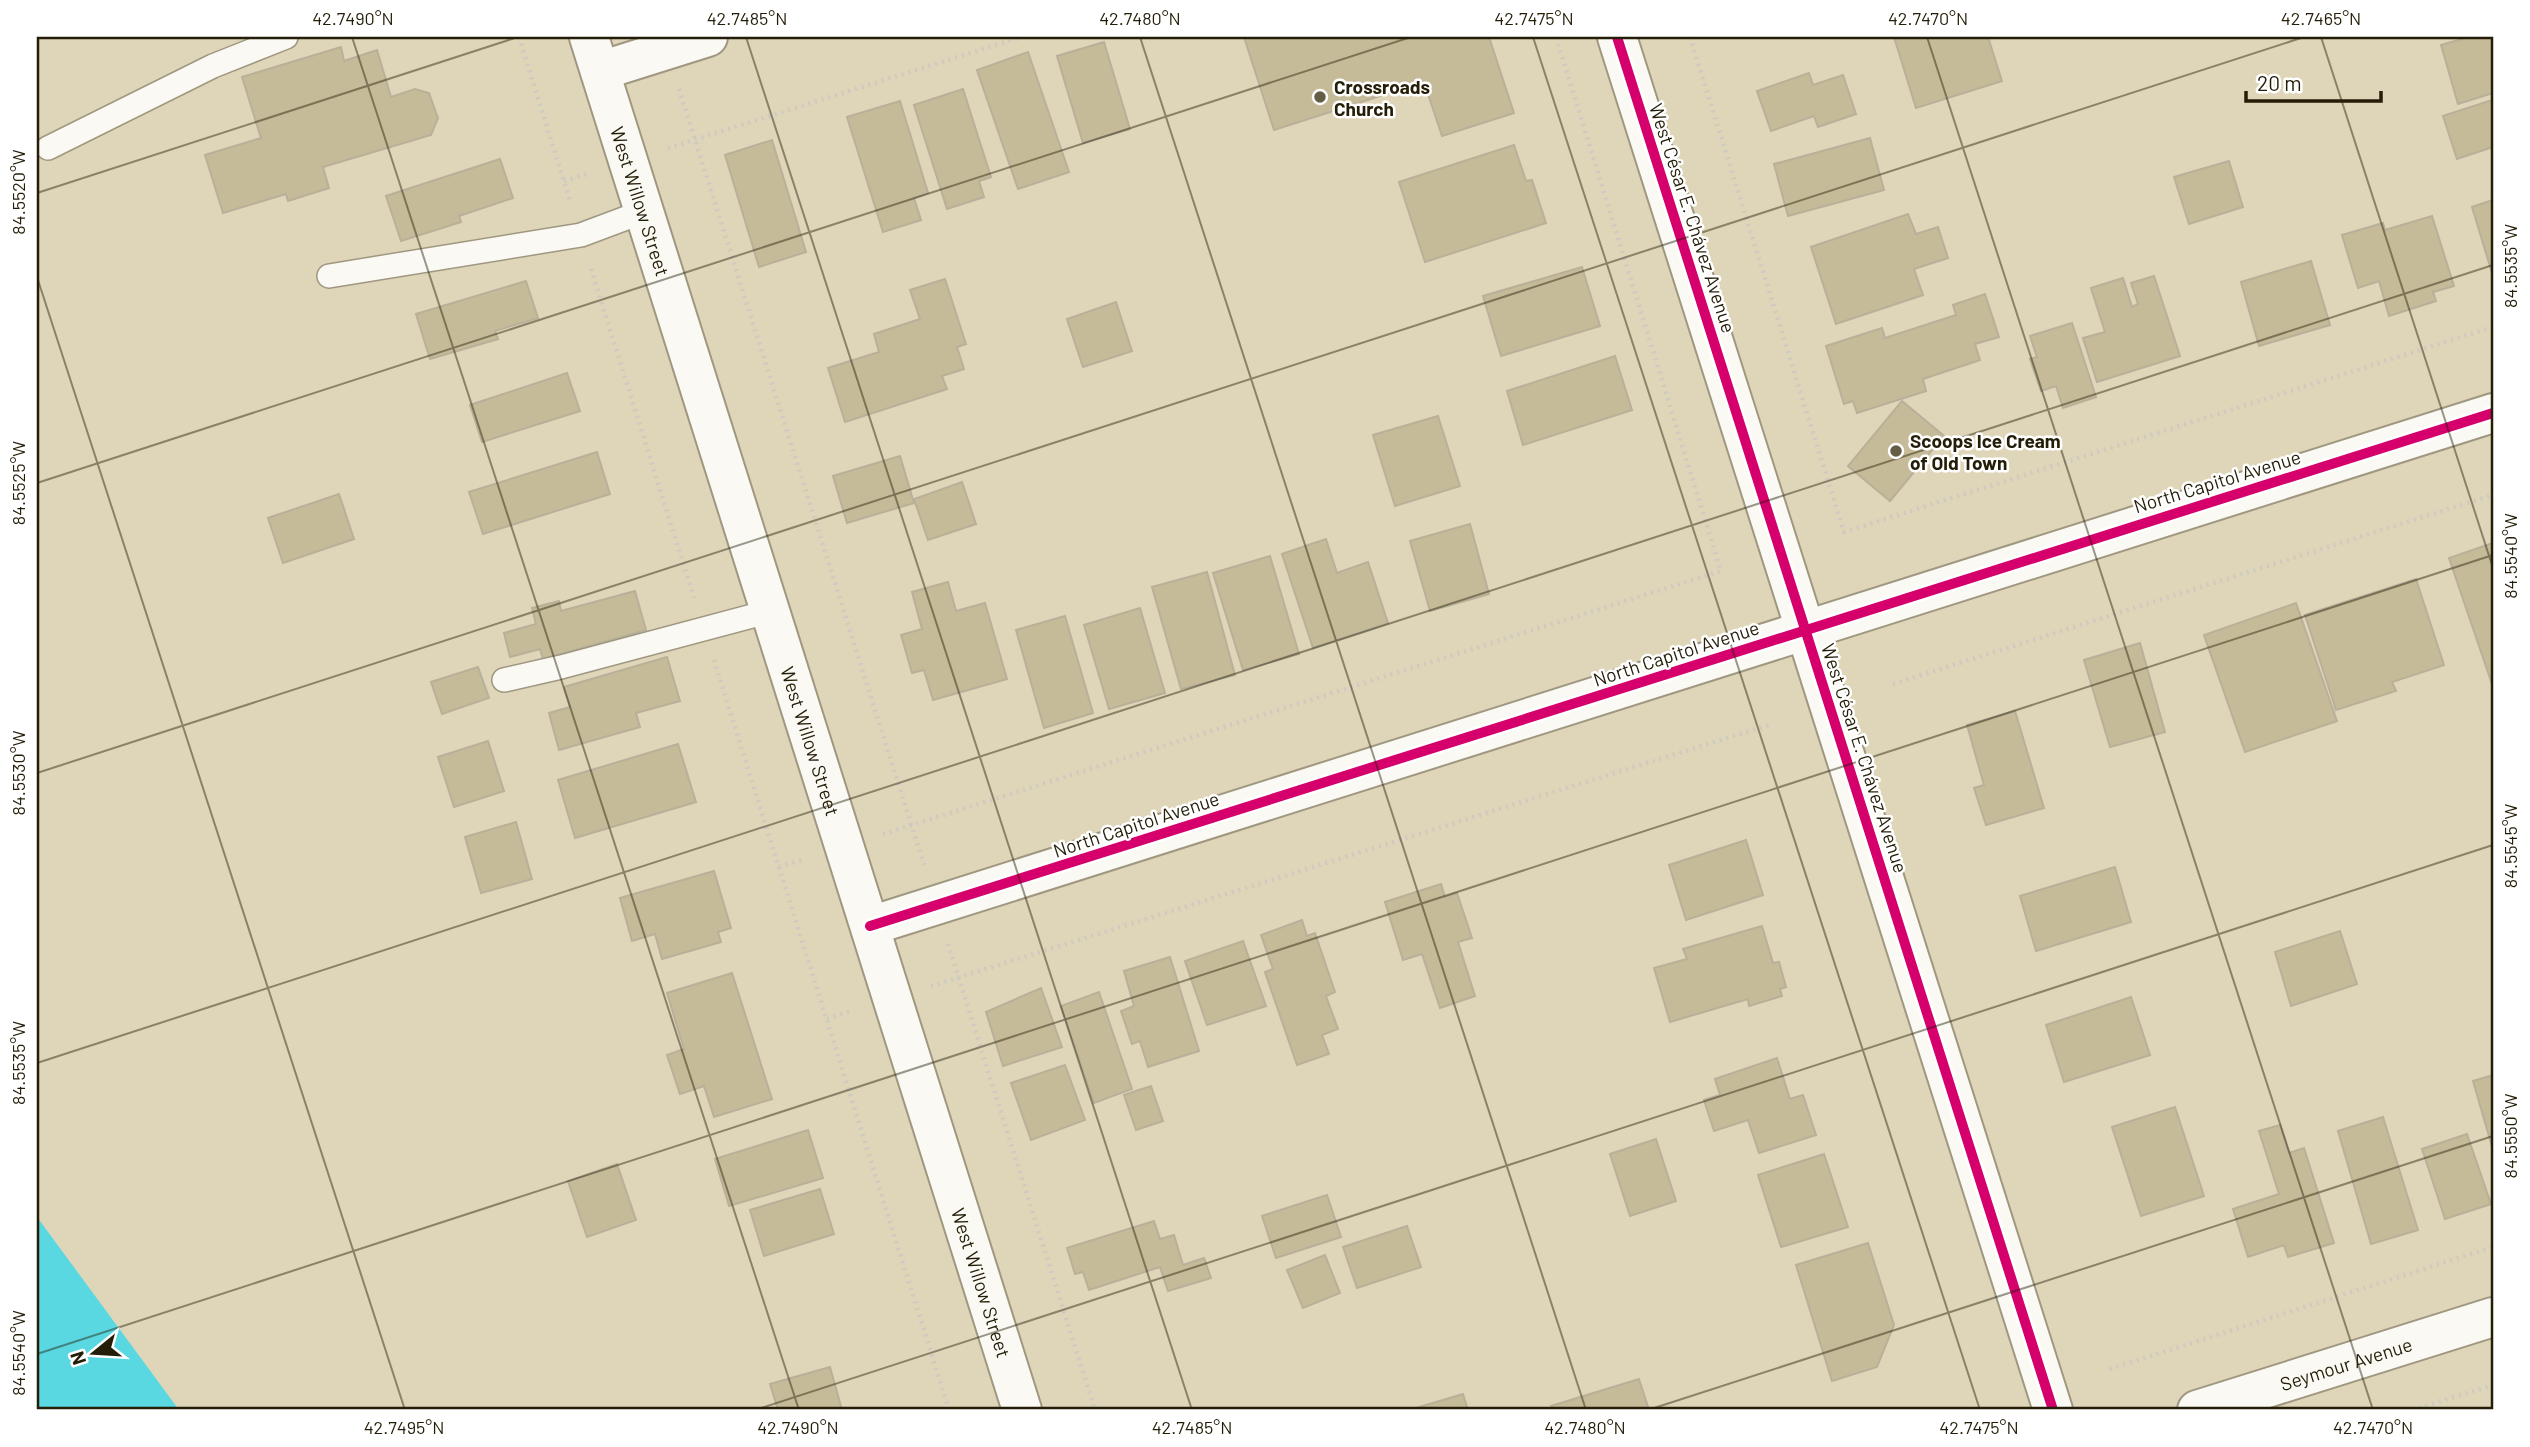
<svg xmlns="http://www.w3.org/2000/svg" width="2530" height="1447" viewBox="0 0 2530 1447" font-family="Barlow,sans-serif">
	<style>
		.water { fill: #59d8e2 }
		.building { fill: #c6bb98; stroke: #b8b099; stroke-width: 2 }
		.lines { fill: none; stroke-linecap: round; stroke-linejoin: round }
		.lane-casing { stroke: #9f9780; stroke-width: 26 }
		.street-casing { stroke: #9f9780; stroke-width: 42 }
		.secondary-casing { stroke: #9f9780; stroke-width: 42 }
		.path { stroke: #cdcac1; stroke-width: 4.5; stroke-dasharray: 2 5; stroke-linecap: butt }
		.lane { stroke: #faf9f4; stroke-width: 23 }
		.street { stroke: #faf9f4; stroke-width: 38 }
		.secondary { stroke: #faf9f4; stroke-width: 38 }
		.cycleway-casing { stroke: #fff; stroke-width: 15 }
		.cycleway { stroke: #d6006c; stroke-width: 10 }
		.ticks { fill: none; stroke: #241d07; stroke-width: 2; stroke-opacity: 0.45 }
		.poi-dot { fill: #655d45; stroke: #fff; stroke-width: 2.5 }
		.labels { text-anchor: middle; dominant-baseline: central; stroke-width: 5; stroke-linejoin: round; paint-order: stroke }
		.poi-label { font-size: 19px; font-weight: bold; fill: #241d07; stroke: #fff; text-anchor: start }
		.street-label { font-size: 19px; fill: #241d07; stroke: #fff }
		.neatline { fill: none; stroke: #241d07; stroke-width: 2.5 }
		.ticks-label { font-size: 18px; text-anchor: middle; fill: #241d07 }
	</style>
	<rect width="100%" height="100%" fill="#dfd5b8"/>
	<polygon class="water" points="37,1217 179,1410 37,1410"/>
	<g class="building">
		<polygon points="1244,37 1489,37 1514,113 1442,136 1424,82 1274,130"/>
		<polygon points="1894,37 1988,37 2002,81 1916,108"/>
		<polygon points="2469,37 2493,37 2493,93 2458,104 2441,45"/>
		<polygon points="1104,42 1130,129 1083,143 1057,56"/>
		<polygon points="341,47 344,61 377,50 391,97 415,89 429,93 438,118 431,135 323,167 329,188 288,201 286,194 223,213 205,155 261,138 242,77"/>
		<polygon points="1028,52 1069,172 1018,189 977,70"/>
		<polygon points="1809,73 1813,85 1843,75 1856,114 1818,127 1814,116 1771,131 1757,91"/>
		<polygon points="963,89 991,177 979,181 984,197 947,209 914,105"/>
		<polygon points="2492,100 2493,147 2457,159 2443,116"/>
		<polygon points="900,101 928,193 914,198 921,220 883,232 847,117"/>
		<polygon points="1870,138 1884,190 1788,216 1774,164"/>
		<polygon points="772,140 806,252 759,267 725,155"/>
		<polygon points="1514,145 1526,181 1532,180 1546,223 1425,262 1399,182"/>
		<polygon points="500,159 513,198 459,216 461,222 401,241 386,196"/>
		<polygon points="2229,161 2243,207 2189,224 2174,177"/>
		<polygon points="2493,200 2493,272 2492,273 2472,207"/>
		<polygon points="1908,214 1916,234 1938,227 1948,258 1914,269 1923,295 1836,324 1811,247"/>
		<polygon points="2432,216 2454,286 2433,292 2436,301 2389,316 2379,281 2358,288 2342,235 2383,223 2385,230"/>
		<polygon points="2311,261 2330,325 2259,346 2241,282"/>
		<polygon points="1582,267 1600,326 1501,356 1483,296"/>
		<polygon points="2154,276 2180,356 2097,382 2083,338 2105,332 2091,288 2123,278 2132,307 2138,304 2131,283"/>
		<polygon points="945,279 966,344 957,347 964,369 942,376 947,389 845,422 828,368 879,352 874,334 920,319 910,290"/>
		<polygon points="526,281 538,318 495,331 498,339 430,359 416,314"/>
		<polygon points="1985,294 1999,337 1975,344 1980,360 1923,379 1926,391 1857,413 1853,401 1844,404 1826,346 1882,328 1885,338 1956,315 1953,305"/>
		<polygon points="1116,302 1132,351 1083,367 1067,319"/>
		<polygon points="2072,323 2096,397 2063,408 2056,386 2041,391 2030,359 2037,357 2030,336"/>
		<polygon points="1615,356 1632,410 1523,445 1507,391"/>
		<polygon points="567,373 580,411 482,442 470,405"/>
		<polygon points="1902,401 1944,436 1890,501 1848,466"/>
		<polygon points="1438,416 1460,486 1395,506 1373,435"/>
		<polygon points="597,452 610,494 483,534 469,492"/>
		<polygon points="900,456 914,503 847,523 833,476"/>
		<polygon points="962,482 976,524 928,540 914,499"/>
		<polygon points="339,494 354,539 283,563 268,518"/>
		<polygon points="1470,524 1489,594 1430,611 1410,541"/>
		<polygon points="1326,539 1337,573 1368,562 1388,623 1313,648 1282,554"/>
		<polygon points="2493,543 2493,687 2449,558"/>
		<polygon points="1270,556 1299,654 1243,670 1213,573"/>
		<polygon points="1207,572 1235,675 1181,689 1152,587"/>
		<polygon points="2416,579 2444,665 2392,682 2396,691 2336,710 2305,615"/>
		<polygon points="948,582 956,611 985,603 1007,679 933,700 924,670 912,673 901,635 922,629 912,592"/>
		<polygon points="635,591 646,630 543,659 540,649 510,657 504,633 536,624 532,608 559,601 561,611"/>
		<polygon points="2296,603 2337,721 2245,752 2204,635"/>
		<polygon points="1140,608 1165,693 1109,709 1084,625"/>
		<polygon points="1065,616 1093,713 1044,728 1016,630"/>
		<polygon points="2140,643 2165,732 2110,747 2084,660"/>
		<polygon points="667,657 680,701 636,713 640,727 559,750 549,713 570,707 564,687"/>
		<polygon points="478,667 489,698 442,714 431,682"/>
		<polygon points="2015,711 2044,808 1986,825 1974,788 1984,785 1967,725"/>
		<polygon points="488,741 504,791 454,807 438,757"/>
		<polygon points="678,744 696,802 575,838 558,780"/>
		<polygon points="516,822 532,879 481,893 465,837"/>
		<polygon points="1746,840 1763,895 1686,920 1669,865"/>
		<polygon points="2115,867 2131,922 2036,951 2020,896"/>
		<polygon points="714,871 731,928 718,932 721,942 662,959 655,934 632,941 620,898"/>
		<polygon points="1441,884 1445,897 1457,893 1472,938 1458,942 1475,996 1440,1008 1422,954 1403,960 1385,902"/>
		<polygon points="1302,920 1307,936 1315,933 1335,992 1326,996 1338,1029 1322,1035 1329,1054 1297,1065 1265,972 1273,969 1261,935"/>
		<polygon points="1762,926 1773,963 1779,962 1786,987 1780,989 1782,996 1749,1006 1748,999 1670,1022 1654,968 1687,959 1683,949"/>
		<polygon points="2340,931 2357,984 2291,1006 2275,952"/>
		<polygon points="1243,941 1266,1006 1207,1025 1185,961"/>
		<polygon points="1170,957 1199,1051 1148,1067 1140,1041 1132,1044 1121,1011 1134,1006 1124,971"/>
		<polygon points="732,973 772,1099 714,1117 704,1086 680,1094 667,1055 684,1049 667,993"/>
		<polygon points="1041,988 1062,1047 1003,1066 986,1012"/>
		<polygon points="1099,992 1132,1089 1094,1103 1061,1006"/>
		<polygon points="2131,997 2150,1055 2064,1082 2046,1025"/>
		<polygon points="1777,1058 1790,1099 1803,1095 1816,1135 1759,1153 1748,1120 1714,1131 1704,1100 1720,1095 1715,1079"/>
		<polygon points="1065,1065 1085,1120 1031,1140 1011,1083"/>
		<polygon points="2493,1075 2493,1150 2473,1081"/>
		<polygon points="1151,1086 1163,1121 1136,1130 1124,1095"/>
		<polygon points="2175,1107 2204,1196 2141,1216 2112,1127"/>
		<polygon points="2383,1117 2418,1230 2371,1244 2338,1131"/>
		<polygon points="2280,1125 2289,1153 2304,1148 2334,1243 2288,1257 2284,1245 2248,1257 2233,1209 2279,1194 2259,1131"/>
		<polygon points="808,1130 823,1178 729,1206 715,1159"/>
		<polygon points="2467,1134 2491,1204 2445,1219 2422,1149"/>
		<polygon points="1656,1139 1676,1201 1630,1216 1610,1154"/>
		<polygon points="1824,1154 1848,1227 1781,1247 1758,1175"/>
		<polygon points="617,1164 636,1220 587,1237 568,1181"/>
		<polygon points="820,1189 834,1234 764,1256 750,1210"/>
		<polygon points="1327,1195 1341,1237 1276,1258 1262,1216"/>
		<polygon points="1154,1221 1160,1239 1174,1235 1183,1265 1204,1258 1211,1278 1168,1291 1160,1267 1089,1290 1083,1272 1075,1274 1067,1248"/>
		<polygon points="1407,1226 1421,1267 1357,1288 1343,1247"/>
		<polygon points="1868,1243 1894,1325 1877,1367 1832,1381 1796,1265"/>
		<polygon points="1325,1255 1340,1293 1303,1308 1287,1270"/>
		<polygon points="830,1367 842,1410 778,1410 770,1384"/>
		<polygon points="1639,1379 1649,1410 1552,1410 1551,1406"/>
		<polygon points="1463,1394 1468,1410 1409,1410"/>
	</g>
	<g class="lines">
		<g class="lane-casing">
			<g id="lane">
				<polyline points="48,148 213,66 286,37"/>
				<polyline points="329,276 581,235 645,211"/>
				<polyline points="504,680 561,667 771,611"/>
			</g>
		</g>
		<g class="street-casing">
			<g id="street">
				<path id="s1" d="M589,37L1022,1410"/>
				<polyline points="600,71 708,37"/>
				<polyline points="870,926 2493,413"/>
				<path id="s2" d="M2197,1410L2493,1317"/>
			</g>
		</g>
		<g class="secondary-casing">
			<polyline id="secondary" points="1617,37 2053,1410"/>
		</g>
		<g class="path">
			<polyline points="519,37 571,204"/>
			<polyline points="1690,37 1844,532 2493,327"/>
			<polyline points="679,89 924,865"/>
			<polyline points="668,148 1021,37"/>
			<polyline points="564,181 590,173"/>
			<polyline points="591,269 694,598"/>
			<polyline points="714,660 949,1410"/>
			<polyline points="1893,684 2493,495"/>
			<polyline points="883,834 1721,571 1556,37"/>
			<polyline points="779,867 805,859"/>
			<polyline points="948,944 1095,1410"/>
			<polyline points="931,986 1769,725"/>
			<polyline points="827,1019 852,1011"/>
			<polyline points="2110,1369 2493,1247"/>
			<polyline points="2412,1410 2493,1385"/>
		</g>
		<use href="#lane" class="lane"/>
		<use href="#street" class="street"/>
		<use href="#secondary" class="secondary"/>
		<g class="cycleway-casing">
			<g id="cycleway">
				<polyline points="1617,37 2053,1410"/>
				<polyline points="870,926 2493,413"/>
			</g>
		</g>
		<use href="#cycleway" class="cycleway"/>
	</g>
	<path class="ticks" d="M352,37L799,1410M746,37L1192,1410M1140,37L1586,1410M1533,37L1980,1410M1927,37L2373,1410M2321,37L2493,568M37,193L518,37M37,277L405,1410M37,483L1411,37M37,773L2304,37M37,1063L2493,265M37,1354L2493,555M755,1410L2493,845M1648,1410L2493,1136"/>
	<g class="poi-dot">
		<circle cx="1320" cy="97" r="7"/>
		<circle cx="1896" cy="451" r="7"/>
	</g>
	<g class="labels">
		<g class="poi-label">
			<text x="1334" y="86">Crossroads<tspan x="1334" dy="22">Church</tspan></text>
			<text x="1910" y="440">Scoops Ice Cream<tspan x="1910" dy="22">of Old Town</tspan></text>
		</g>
		<g class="street-label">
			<text stroke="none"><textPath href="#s1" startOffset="172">West Willow Street</textPath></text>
			<text transform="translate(1693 218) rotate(72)">West César E. Chávez Avenue</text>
			<text transform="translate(2217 481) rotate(-17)">North Capitol Avenue</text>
			<text transform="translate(1676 653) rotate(-18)">North Capitol Avenue</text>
			<text stroke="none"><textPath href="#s1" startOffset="738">West Willow Street</textPath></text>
			<text transform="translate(1865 758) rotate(72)">West César E. Chávez Avenue</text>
			<text transform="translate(1136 824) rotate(-18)">North Capitol Avenue</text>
			<text stroke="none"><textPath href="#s1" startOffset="1306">West Willow Street</textPath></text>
			<text stroke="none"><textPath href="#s2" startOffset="156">Seymour Avenue</textPath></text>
		</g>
	</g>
	<rect width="2530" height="1447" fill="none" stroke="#ffffff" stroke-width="77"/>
	<g transform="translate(94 1353) rotate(252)" stroke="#ffffff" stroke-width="5" paint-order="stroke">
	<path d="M0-5L12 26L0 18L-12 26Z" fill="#241d07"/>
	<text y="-10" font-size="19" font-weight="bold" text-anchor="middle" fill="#241d07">N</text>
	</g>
	<path d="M2246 91v10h135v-10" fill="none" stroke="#241d07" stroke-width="3.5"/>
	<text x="2257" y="91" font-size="21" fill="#241d07" stroke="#ffffff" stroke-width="5" paint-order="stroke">20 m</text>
	<rect x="38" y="38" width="2454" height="1370" class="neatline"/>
	<g class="ticks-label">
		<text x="353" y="25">42.7490°N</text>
		<text x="747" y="25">42.7485°N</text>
		<text x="1140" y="25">42.7480°N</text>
		<text x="1534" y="25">42.7475°N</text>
		<text x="1928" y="25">42.7470°N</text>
		<text x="2321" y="25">42.7465°N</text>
		<text transform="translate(19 192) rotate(-90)" y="6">84.5520°W</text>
		<text transform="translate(2511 266) rotate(-90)" y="6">84.5535°W</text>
		<text transform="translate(19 483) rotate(-90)" y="6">84.5525°W</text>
		<text transform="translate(2511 556) rotate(-90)" y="6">84.5540°W</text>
		<text transform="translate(19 773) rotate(-90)" y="6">84.5530°W</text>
		<text transform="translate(2511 846) rotate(-90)" y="6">84.5545°W</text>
		<text transform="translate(19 1063) rotate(-90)" y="6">84.5535°W</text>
		<text transform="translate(2511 1136) rotate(-90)" y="6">84.5550°W</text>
		<text transform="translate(19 1353) rotate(-90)" y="6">84.5540°W</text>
		<text x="404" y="1434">42.7495°N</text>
		<text x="798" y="1434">42.7490°N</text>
		<text x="1192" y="1434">42.7485°N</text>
		<text x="1585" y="1434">42.7480°N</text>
		<text x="1979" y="1434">42.7475°N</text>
		<text x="2373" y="1434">42.7470°N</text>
	</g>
</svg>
